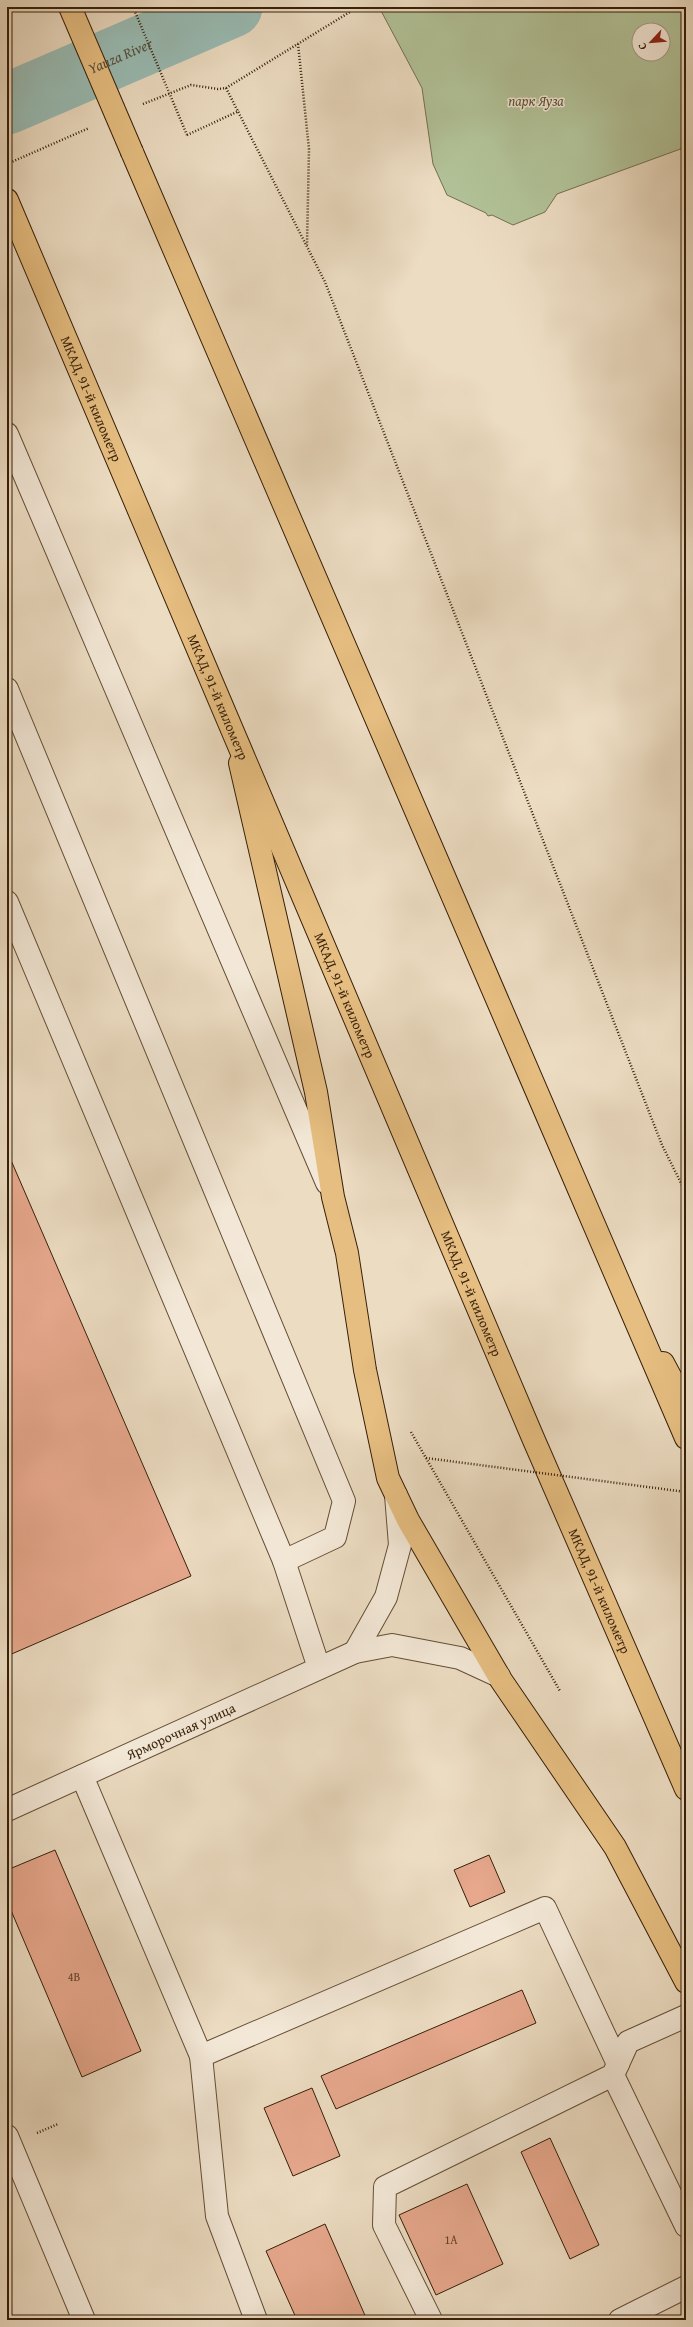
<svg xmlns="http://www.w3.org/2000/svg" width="693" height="2327" viewBox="0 0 693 2327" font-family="'Gentium Book Plus',serif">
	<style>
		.green { fill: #b2c298; stroke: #747050; fill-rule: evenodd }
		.water { fill: #99bcb4; stroke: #717d6f }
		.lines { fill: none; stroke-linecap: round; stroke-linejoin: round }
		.shore { stroke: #686e5e; stroke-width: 1 }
		.river { stroke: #99bcb4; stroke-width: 61 }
		.building { fill: #e7a88d; stroke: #361f08 }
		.minor-casing { stroke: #644e36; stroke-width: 24 }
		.major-casing { stroke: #361f08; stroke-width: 24 }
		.highway-casing { stroke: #361f08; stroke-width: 24 }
		.path { stroke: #361f08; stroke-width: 2.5; stroke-dasharray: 1 2; stroke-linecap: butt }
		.minor { stroke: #f3e8d7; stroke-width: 22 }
		.major { stroke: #e6be81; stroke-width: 22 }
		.highway { stroke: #e6be81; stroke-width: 22 }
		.highway-bridge-casing { stroke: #361f08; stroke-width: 24; stroke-linecap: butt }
		.path-bridge { stroke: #361f08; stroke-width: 2.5; stroke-dasharray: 1 2; stroke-linecap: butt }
		.highway-bridge { stroke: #e6be81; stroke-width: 22 }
		.labels { text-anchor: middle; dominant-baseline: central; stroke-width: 3; stroke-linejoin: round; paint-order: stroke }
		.number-label { font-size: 12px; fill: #624129 }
		.park-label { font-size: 14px; font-style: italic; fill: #5b5033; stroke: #f3e8d7 }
		.street-label { font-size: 14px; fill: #361f08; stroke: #f3e8d7 }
		.water-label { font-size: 15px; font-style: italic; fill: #544e3c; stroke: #f3e8d7 }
	</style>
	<rect width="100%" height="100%" fill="#ecdcc2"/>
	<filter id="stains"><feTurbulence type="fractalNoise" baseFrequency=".005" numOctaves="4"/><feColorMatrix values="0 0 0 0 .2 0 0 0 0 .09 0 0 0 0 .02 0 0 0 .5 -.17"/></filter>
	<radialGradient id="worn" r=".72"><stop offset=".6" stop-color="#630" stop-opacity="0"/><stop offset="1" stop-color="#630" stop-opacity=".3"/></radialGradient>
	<path class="green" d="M379,7H686V147L557,194L545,212L513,225L492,215L488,216L486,213L447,195L433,164L422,88ZM639,30H663V54H639Z"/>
	<polygon class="water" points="188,7 259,7 221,29 196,32 162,49 150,17 179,14"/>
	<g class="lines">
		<g class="shore">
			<path d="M190,7C188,22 166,18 156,21L164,43L195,29L220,25L252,7"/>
			<path d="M195,7C194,24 175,22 164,25L166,35L193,24L218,20L242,7"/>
			<polyline points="201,7 200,15 202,17 216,15 230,7"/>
		</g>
		<path class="river" id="s1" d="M7,104L232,7"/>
	</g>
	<g class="building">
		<polygon points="7,1151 191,1576 7,1656"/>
		<polygon points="55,1850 141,2051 82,2077 7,1901 7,1870"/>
		<polygon points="489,1855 505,1892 470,1907 454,1870"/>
		<polygon points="522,1990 536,2023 336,2109 321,2076"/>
		<polygon points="312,2088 340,2156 293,2176 264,2108"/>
		<polygon points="550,2138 599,2245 570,2259 521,2152"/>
		<polygon points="467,2184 503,2264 436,2295 399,2215"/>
		<polygon points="325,2224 367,2320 297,2320 266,2251"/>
		<polygon points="7,2305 13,2320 7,2320"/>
	</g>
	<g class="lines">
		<g class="minor-casing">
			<g id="minor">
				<polyline points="7,434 327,1183"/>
				<polyline points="7,689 344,1501 335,1537 284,1561"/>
				<polyline points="7,902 284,1561 319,1668"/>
				<polyline points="355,1652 386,1597 400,1545 396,1495"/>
				<polyline points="82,1776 201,2056 545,1908 618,2064"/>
				<path id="s2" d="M7,1810L355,1652L392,1645L460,1658L499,1676"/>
				<polyline points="201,2056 217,2216 256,2320"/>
				<polyline points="613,2075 686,2226"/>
				<polyline points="7,2136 84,2320"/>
				<polyline points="431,2320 384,2225 385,2187 613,2075 628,2042 686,2016"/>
				<polyline points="620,2320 686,2287"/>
			</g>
		</g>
		<g class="major-casing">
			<g id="major">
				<polyline points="240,763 316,1092 333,1197 347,1253 365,1370 388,1478 408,1520 501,1680 615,1847 686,1982"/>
				<polyline points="663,1363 686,1406"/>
			</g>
		</g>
		<g class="highway-casing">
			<g id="highway">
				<polyline points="132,152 686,1438"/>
				<path id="s3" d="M7,200L533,1438L686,1789"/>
			</g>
		</g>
		<g class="path">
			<polyline points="298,44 309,149 307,245"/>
			<polyline points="226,88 325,282 662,1145 686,1193"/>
			<polyline points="143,104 191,85 218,89 226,88 358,7"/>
			<polyline points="187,135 239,111"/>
			<polyline points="7,164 89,128"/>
			<polyline points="411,1432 560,1691"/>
			<polyline points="37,2133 58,2124"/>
		</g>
		<use href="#minor" class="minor"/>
		<use href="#major" class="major"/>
		<use href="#highway" class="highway"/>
		<g class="highway-bridge-casing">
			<polyline id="highway-bridge" points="70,7 132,152"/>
		</g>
		<g class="path-bridge">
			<polyline points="133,7 187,135"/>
			<polyline points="426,1458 686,1492"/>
		</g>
		<use href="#highway-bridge" class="highway-bridge"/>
	</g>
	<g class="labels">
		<g class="number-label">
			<text x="74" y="1976">4В</text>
			<text x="451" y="2239">1А</text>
		</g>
		<g class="park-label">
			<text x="536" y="101">парк Яуза</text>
		</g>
		<g class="street-label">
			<text stroke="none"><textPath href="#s3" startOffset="216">МКАД, 91-й километр</textPath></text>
			<text stroke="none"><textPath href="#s3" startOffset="540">МКАД, 91-й километр</textPath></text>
			<text stroke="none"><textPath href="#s3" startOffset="864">МКАД, 91-й километр</textPath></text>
			<text stroke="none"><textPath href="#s3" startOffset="1188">МКАД, 91-й километр</textPath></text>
			<text stroke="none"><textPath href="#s3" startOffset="1512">МКАД, 91-й километр</textPath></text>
			<text stroke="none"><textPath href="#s2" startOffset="191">Ярморочная улица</textPath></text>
		</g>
		<g class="water-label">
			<text stroke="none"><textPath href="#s1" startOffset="123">Yauza River</textPath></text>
		</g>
	</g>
	<rect width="693" height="2327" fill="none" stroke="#ecdcc2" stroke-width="24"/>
	<rect x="8" y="8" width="677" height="2311" fill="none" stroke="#361f08" stroke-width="2"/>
	<rect x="12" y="12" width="669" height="2303" fill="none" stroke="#361f08"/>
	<g transform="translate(651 42) rotate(244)"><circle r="19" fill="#f3e8d7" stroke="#a79884"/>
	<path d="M0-3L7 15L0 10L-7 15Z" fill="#8f2418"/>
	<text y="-6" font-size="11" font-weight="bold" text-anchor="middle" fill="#361f08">С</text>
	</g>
	<rect width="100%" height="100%" filter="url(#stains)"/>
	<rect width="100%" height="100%" fill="url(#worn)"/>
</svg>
